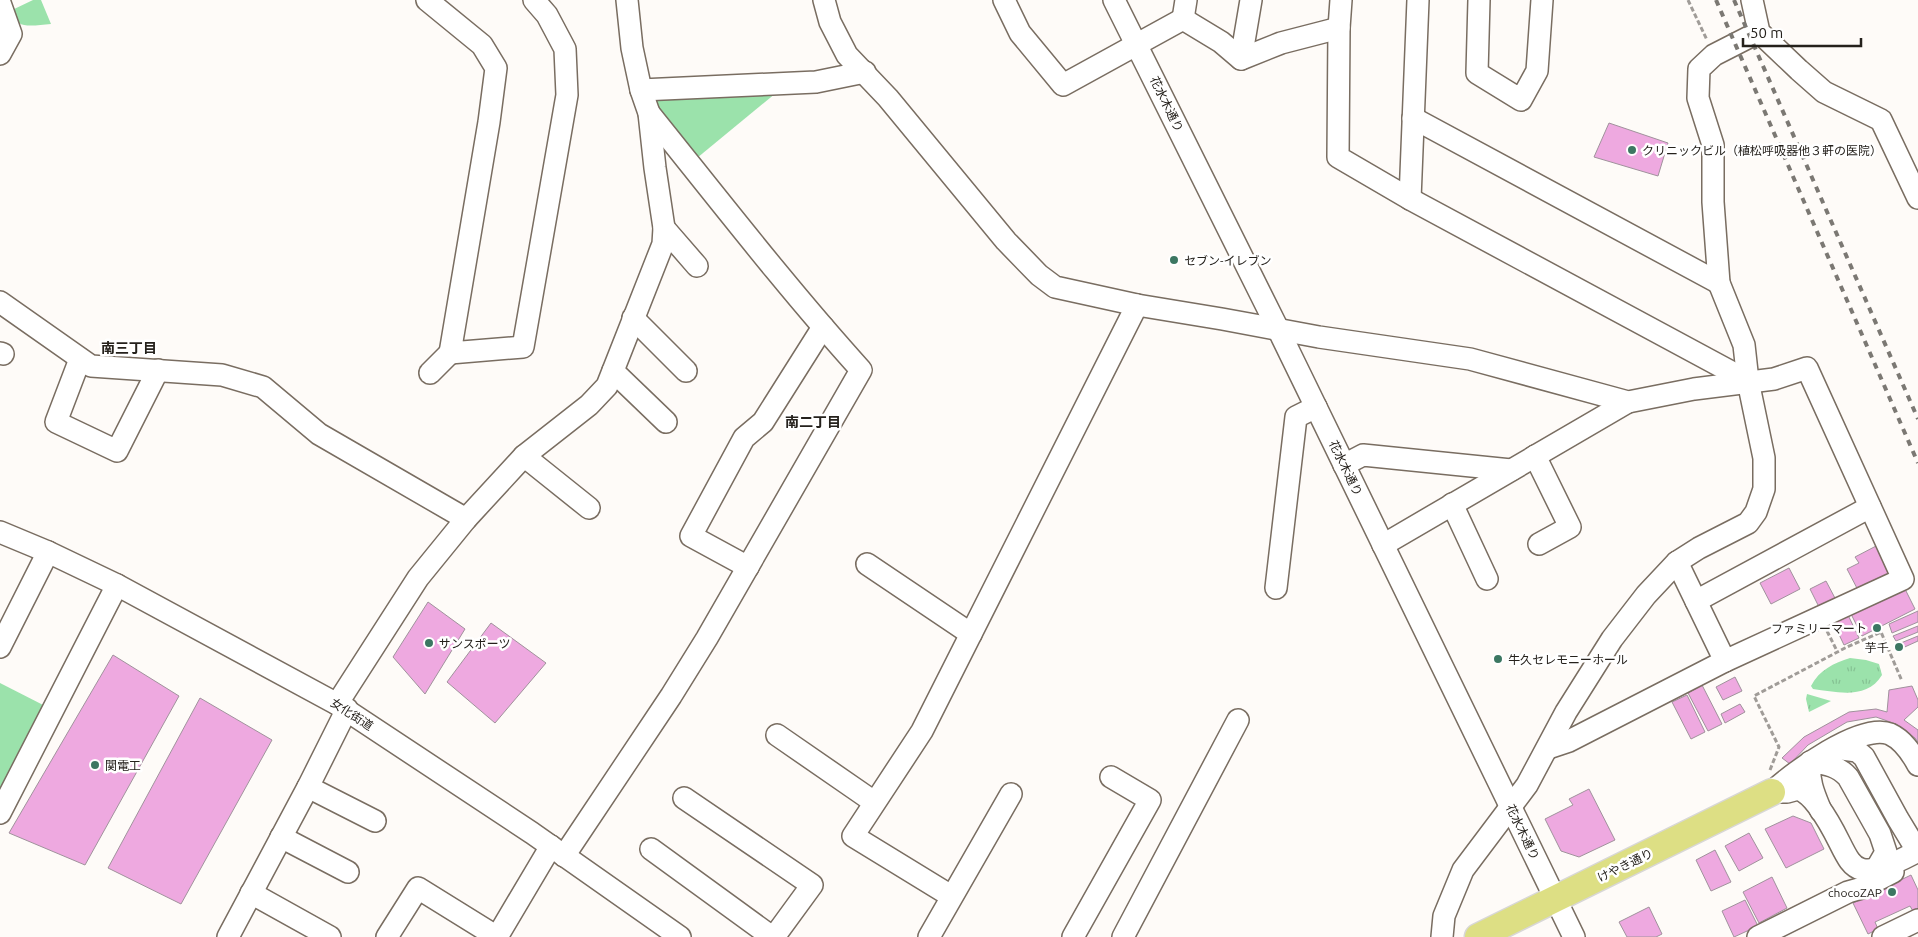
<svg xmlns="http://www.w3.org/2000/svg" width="1918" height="937" viewBox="0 0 1918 937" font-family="Ubuntu,'Noto Sans JP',sans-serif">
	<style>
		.grass { fill: url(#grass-tufts) }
		.park { fill: #9be2ab }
		.building { fill: #eea9e0; stroke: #a0929c }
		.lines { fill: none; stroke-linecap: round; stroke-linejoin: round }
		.minor-casing { stroke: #796d61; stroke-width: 24 }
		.major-casing { stroke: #d8d7d6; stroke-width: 29 }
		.path { stroke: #a09c98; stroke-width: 3; stroke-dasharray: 5 2.5; stroke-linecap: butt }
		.minor { stroke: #fff; stroke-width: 21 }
		.major { stroke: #dddf84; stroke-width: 26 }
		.rail { stroke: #7b7873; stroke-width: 4; stroke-dasharray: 6 6; stroke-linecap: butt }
		.poi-dot { fill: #3c7762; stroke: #fff; stroke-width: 2 }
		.labels { text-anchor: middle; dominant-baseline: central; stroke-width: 5; stroke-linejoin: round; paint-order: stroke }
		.street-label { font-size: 12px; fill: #25211c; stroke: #fff }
		.poi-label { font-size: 12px; fill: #25211c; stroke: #fff; text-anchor: start }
		.neighbourhood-label { font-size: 14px; font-weight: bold; fill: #25211c; stroke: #fff }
	</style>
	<defs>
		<pattern id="grass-tufts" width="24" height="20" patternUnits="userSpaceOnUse" patternTransform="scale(1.25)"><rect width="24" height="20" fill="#9be2ab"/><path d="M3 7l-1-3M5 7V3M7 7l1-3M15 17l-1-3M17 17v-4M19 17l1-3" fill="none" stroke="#85c293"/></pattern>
	</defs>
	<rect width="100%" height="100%" fill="#fefbf8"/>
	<g class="grass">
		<path d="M1850,658L1866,660L1879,664L1882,675C1867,700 1837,692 1813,689L1811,686C1819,670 1834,663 1850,658Z"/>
		<polygon points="1807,694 1831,701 1809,712 1806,699"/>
	</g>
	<g class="park">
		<path d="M33,0H41L51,24C33,25 17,31 10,11Z"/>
		<polygon points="776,93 697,158 653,105 660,94"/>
		<polygon points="0,683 51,709 0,791"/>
	</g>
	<g class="building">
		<polygon points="1609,123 1668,143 1658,176 1594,157"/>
		<polygon points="1878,545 1892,570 1889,576 1859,592 1847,569 1859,563 1855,557"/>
		<polygon points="1789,568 1800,589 1771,604 1760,583"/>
		<polygon points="1826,581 1836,600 1820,609 1810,589"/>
		<polygon points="1904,587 1915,609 1862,636 1851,614"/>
		<polygon points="428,602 465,629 425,694 393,657"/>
		<polygon points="1918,611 1918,622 1892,633 1889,624"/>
		<polygon points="1848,615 1859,638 1844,645 1833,622"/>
		<polygon points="491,623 546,663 495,723 447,682"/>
		<polygon points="1918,626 1918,632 1896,641 1893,636"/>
		<polygon points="1918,636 1918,641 1898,650 1896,645"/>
		<polygon points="113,655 179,696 85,865 9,833"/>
		<polygon points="1735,677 1742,691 1723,700 1716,687"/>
		<polygon points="1702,685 1722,724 1708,731 1688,693"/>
		<polygon points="1912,686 1918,700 1918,707 1904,720 1918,730 1918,742 1915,738 1896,724 1876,717 1847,722 1808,745 1790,764 1782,758 1804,737 1849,712 1876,709 1887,712 1889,690"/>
		<polygon points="1687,695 1705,732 1691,739 1672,702"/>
		<polygon points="200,698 272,740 181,904 108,868"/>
		<polygon points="1740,704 1745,712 1725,723 1721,714"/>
		<polygon points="1589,789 1615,840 1579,857 1561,851 1545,819 1573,805 1569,799"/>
		<polygon points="1793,816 1811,823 1824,849 1786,868 1765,829"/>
		<polygon points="1749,833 1763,858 1739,871 1725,846"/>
		<polygon points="1715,850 1731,882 1711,891 1696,860"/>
		<polygon points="1911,875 1918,890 1918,911 1914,913 1910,906 1875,922 1878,929 1868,934 1853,903"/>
		<polygon points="1772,877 1787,908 1759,923 1743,892"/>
		<polygon points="1745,900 1758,926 1734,937 1722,911"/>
		<polygon points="1649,907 1662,934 1656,937 1627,937 1619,922"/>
	</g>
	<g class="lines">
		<g class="minor-casing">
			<g id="minor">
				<polyline points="427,0 482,45 496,68 489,122 450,353 523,347 567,95 565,49 547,15 534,0"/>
				<polyline points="824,0 830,22 847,55 888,98 1006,241 1039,275 1055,287 1137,305 1222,319 1319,337 1470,359 1628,402 1694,389 1774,379 1807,368 1903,579 1725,661 1569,741 1548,748"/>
				<polyline points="1004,0 1020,33 1063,85 1183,19"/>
				<polyline points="1114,0 1278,329 1574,937"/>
				<polyline points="1341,0 1339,28 1338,157 1410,199 1748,381"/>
				<polyline points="1479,0 1477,73 1521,100 1537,71 1542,0"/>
				<polyline points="1752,0 1759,32 1799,70 1824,92 1881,120 1918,198"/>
				<polyline points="0,3 11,34 0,54"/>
				<polyline points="1183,19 1221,42 1241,59 1281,43 1339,28"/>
				<polyline points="1183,19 1186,0"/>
				<polyline points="1241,59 1251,0"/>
				<polyline points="641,90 816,82 865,72"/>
				<polyline points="1413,118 1719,283"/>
				<polyline points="1410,199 1418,0"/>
				<polyline points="664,228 697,266"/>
				<polyline points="0,302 91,366 222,375 263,387 319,434 466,519"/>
				<polyline points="633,318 686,371"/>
				<polyline points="0,353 3,354"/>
				<polyline points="80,359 56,422 117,451 158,370"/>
				<polyline points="613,371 666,422"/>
				<polyline points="430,373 450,353"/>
				<polyline points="524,456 589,508"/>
				<polyline points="1535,456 1570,527 1539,544"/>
				<polyline points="1344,465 1363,455 1511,470"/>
				<polyline points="1452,504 1487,579"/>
				<polyline points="0,532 48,552 117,585 337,704 532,833 680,937"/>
				<polyline points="1383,545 1628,402"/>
				<polyline points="1677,562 1725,661"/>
				<polyline points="867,564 971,634"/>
				<polyline points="748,567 691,536 744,438 763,422 823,327"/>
				<polyline points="1276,588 1296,417 1316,407"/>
				<polyline points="1696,601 1870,507"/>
				<polyline points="0,647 48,552"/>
				<polyline points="337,704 418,578 466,519 524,456 589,405 607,386 663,244 664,228 655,168 649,113 641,90 632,48 627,0"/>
				<polyline points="777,735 874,802"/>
				<polyline points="1835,748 1857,751 1864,757 1898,819 1918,852"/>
				<polyline points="308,787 375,821"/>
				<path d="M1772,792H1787L1798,789C1807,792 1813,799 1818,806C1857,858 1838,894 1918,851"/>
				<path d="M1772,792C1793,773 1861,722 1890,734C1903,740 1911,752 1918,765"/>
				<polyline points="684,798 812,885 774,937"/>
				<path d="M1821,811C1814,794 1808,781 1810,762C1826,764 1837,765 1848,777L1880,834L1886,852L1875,871"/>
				<polyline points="0,813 117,585"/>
				<polyline points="281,837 348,872"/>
				<polyline points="651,849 772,937"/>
				<path d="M564,856L671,696L707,638L861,370C787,288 719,200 649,113"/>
				<polyline points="251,893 330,937"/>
				<polyline points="951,896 853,836 922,731 1137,305"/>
				<polyline points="228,937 308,787 347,709"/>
				<polyline points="387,937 418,888 497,937"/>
				<polyline points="497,937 551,846"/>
				<polyline points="929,937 1011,794"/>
				<polyline points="1073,937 1150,800 1111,777"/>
				<polyline points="1123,937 1238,720"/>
				<polyline points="1442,937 1444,916 1463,870 1527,785 1566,712 1612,639 1646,595 1677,562 1699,548 1748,523 1756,512 1764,489 1764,458 1748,381 1744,345 1719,283 1713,202 1713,145 1698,98 1699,69 1714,55 1759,32"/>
				<polyline points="1758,937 1848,892 1862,888 1893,872"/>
				<polyline points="1883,937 1918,920"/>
			</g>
		</g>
		<g class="major-casing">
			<polyline id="major" points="1478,937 1772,792"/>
		</g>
		<g class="path">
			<polyline points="1688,0 1707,40"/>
			<polyline points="1827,631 1837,651"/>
			<polyline points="1770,770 1779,747 1754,696 1845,648 1881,632 1902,681"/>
		</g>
		<use href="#minor" class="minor"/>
		<use href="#major" class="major"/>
		<g class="rail">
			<polyline points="1716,0 1918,463"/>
			<polyline points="1734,0 1918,419"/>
		</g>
	</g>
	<g class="poi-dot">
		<circle cx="1632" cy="150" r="5"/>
		<circle cx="1174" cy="260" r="5"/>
		<circle cx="1877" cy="628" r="5"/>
		<circle cx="429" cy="643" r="5"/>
		<circle cx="1899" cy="647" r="5"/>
		<circle cx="1498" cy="659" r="5"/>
		<circle cx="95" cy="765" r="5"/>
		<circle cx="1892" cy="892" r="5"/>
	</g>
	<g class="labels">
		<g class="street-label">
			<text transform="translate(1167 104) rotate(64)">花水木通り</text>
			<text transform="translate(1346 468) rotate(64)">花水木通り</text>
			<text transform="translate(352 714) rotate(33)">女化街道</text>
			<text transform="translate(1523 832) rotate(64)">花水木通り</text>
			<text transform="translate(1625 865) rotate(-26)">けやき通り</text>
		</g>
		<g class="poi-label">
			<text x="1642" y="150">クリニックビル（植松呼吸器他３軒の医院）</text>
			<text x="1184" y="260">セブン-イレブン</text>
			<text x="1867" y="628" text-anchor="end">ファミリーマート</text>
			<text x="439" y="643">サンスポーツ</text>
			<text x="1889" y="647" text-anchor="end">芋千</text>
			<text x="1508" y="659">牛久セレモニーホール</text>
			<text x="105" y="765">関電工</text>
			<text x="1882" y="892" text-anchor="end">chocoZAP</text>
		</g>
		<g class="neighbourhood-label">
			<text x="129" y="348">南三丁目</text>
			<text x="813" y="422">南二丁目</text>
		</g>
	</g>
	<path d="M1743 38v8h118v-8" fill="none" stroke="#25211c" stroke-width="2.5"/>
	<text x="1750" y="38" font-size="15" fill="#25211c" stroke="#ffffff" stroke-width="4" paint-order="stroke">50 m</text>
</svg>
